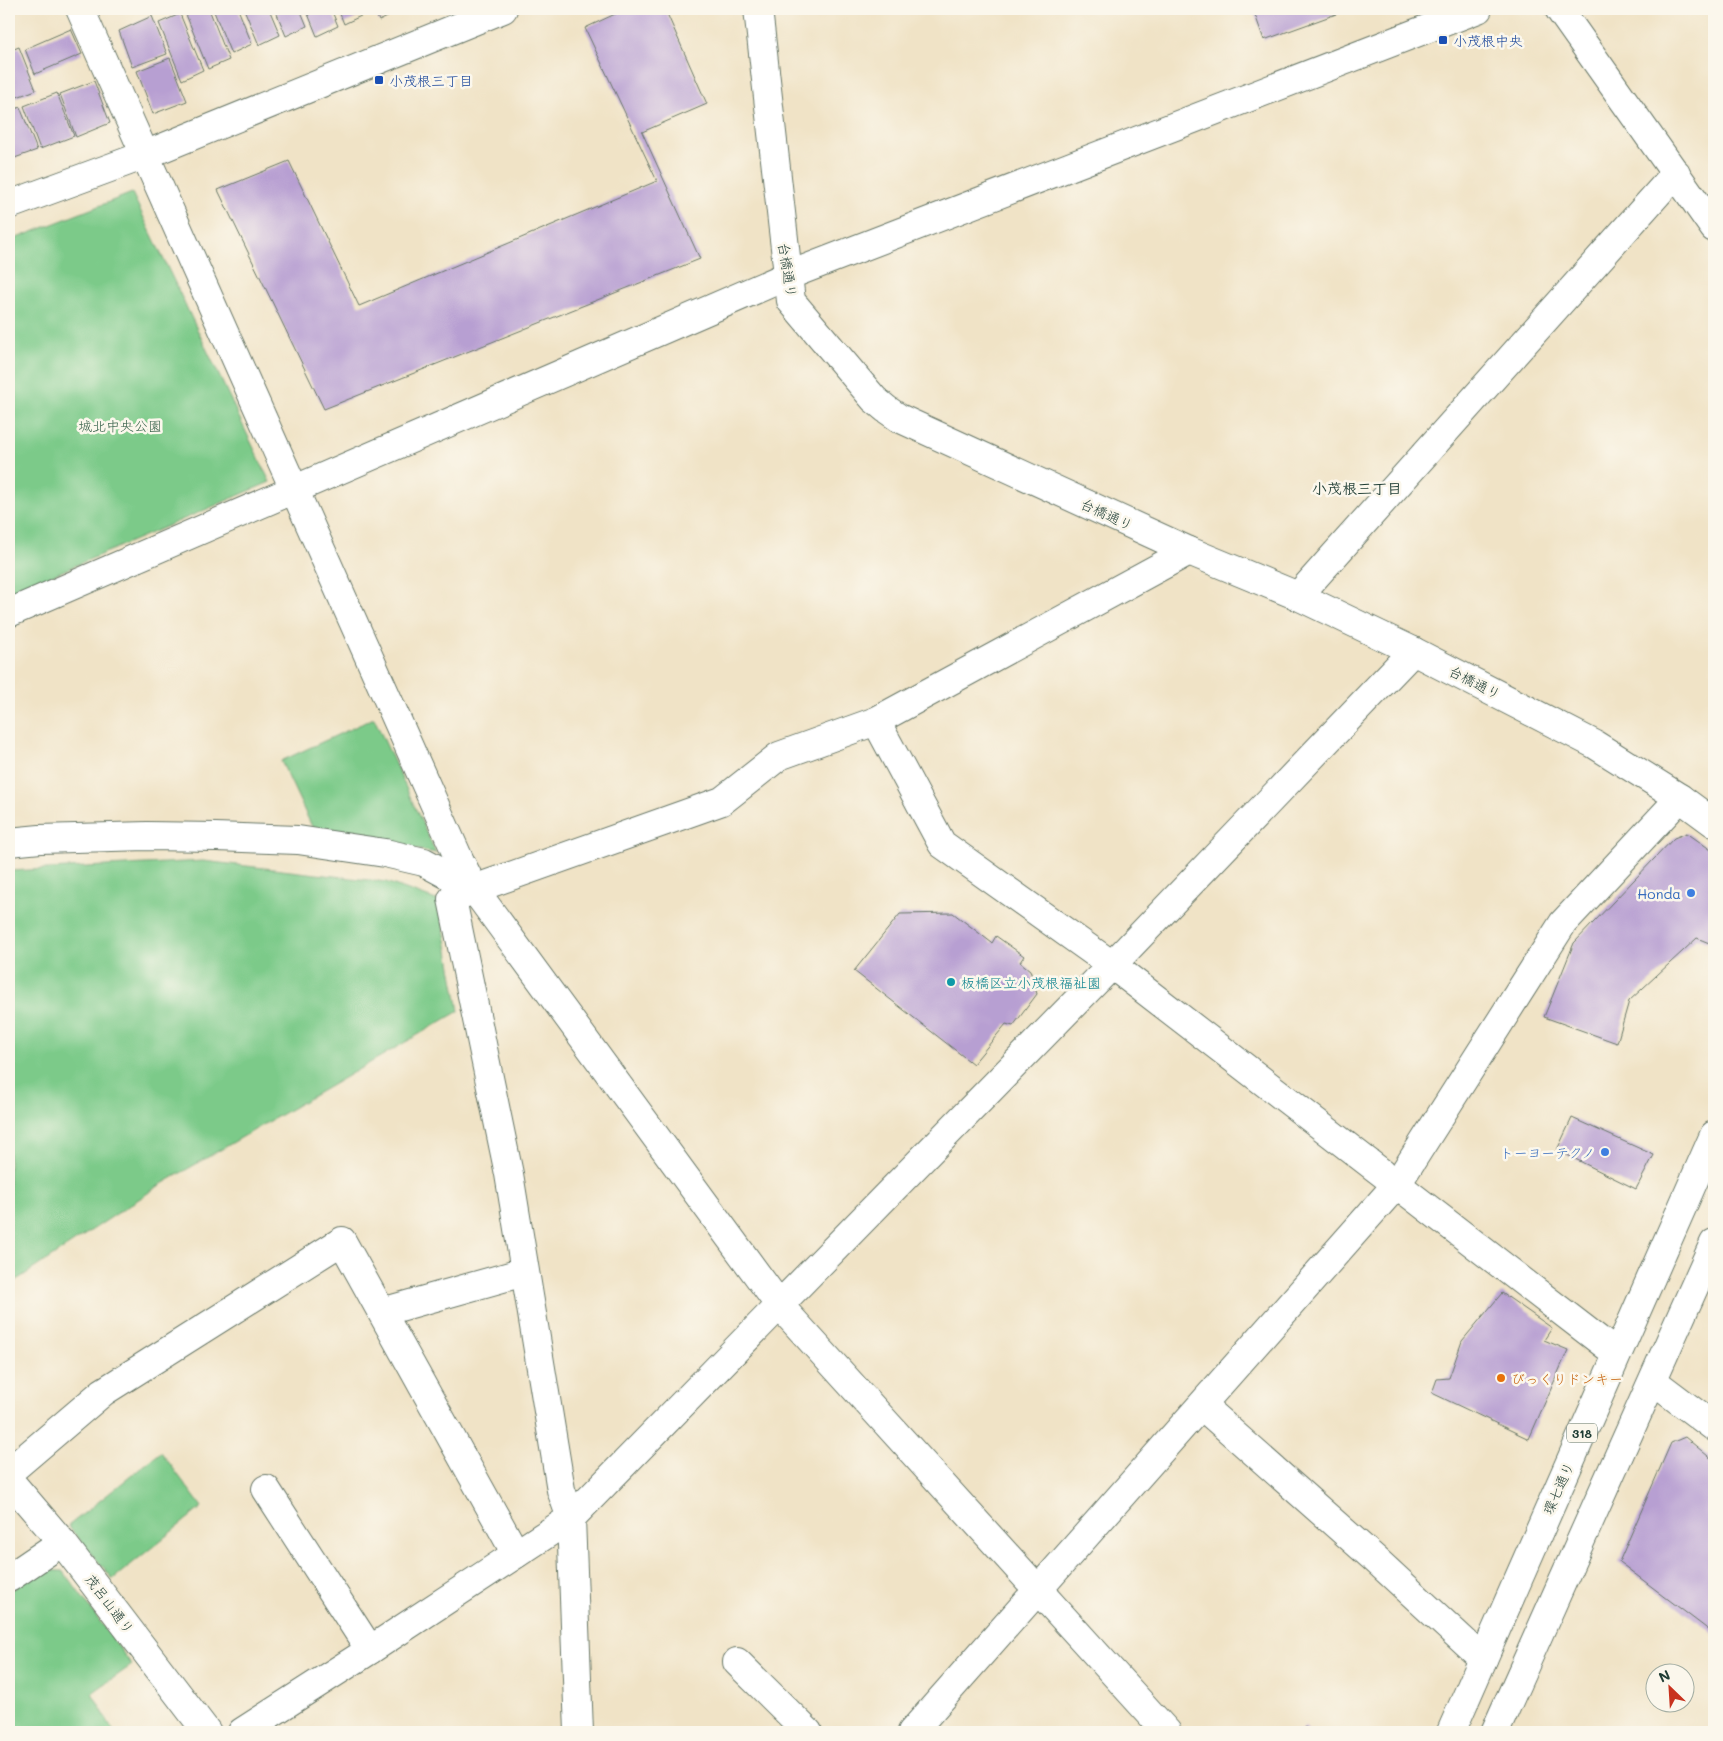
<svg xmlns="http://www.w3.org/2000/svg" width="1723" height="1741" viewBox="0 0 1723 1741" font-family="Mali,'Klee One',sans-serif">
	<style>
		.green { fill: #7cca89; stroke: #4e845e }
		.building { fill: #b79fd2 }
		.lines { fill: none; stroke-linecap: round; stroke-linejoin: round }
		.minor-casing { stroke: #687767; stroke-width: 30 }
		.major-casing { stroke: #687767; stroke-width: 30 }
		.minor { stroke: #fff; stroke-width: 28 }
		.major { stroke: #fff; stroke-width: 28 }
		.transit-dot { fill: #1a4fb4; stroke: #fbf7ec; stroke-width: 2 }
		.shop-dot { fill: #3f7fe0; stroke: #fbf7ec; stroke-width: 2 }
		.culture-dot { fill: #0f9aa8; stroke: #fbf7ec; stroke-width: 2 }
		.food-dot { fill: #e8710a; stroke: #fbf7ec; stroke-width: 2 }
		.labels { text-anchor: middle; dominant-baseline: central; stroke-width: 5; stroke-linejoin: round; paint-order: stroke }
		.shield { fill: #fbf7ec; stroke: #61756b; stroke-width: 1 }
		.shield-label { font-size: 12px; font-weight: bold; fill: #1f3d34 }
		.transit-label { font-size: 14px; fill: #164399; stroke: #fbf7ec; text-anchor: start }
		.street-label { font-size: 14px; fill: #1f3d34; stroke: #fbf7ec }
		.park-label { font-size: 14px; fill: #366049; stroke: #fbf7ec }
		.shop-label { font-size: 14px; fill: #366cbe; stroke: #fbf7ec; text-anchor: end }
		.culture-label { font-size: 14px; fill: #0d838f; stroke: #fbf7ec; text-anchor: start }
		.food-label { font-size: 14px; fill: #c56008; stroke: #fbf7ec; text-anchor: start }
		.neighbourhood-label { font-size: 15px; font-weight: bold; fill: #1f3d34; stroke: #fbf7ec }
	</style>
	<rect width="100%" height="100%" fill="#fbf7ec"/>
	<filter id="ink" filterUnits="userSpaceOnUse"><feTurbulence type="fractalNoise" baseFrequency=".02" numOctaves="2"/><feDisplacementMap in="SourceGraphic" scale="10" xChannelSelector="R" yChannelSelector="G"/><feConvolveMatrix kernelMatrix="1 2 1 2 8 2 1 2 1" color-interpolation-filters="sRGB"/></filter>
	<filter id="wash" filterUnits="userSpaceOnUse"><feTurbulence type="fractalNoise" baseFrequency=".0096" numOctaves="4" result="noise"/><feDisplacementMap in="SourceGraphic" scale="20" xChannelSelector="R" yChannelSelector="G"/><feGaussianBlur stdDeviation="1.12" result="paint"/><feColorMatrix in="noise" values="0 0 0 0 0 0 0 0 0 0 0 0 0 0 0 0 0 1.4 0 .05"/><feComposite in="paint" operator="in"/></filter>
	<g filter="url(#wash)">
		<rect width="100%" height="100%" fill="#f0e3c6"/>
		<g class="green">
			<polygon points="132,193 270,482 9,594 9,241"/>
			<polygon points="374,718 436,853 314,831 281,761"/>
			<polygon points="203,861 386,882 439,901 459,1011 160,1185 9,1285 9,871"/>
			<polygon points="161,1452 202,1507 113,1579 68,1526"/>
			<polygon points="40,1570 63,1571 132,1665 92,1693 114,1732 9,1732 9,1592"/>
		</g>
		<g id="blocks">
			<g class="building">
				<polygon points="193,9 209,9 229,60 208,69 185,12"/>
				<polygon points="213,9 238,9 252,44 231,54"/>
				<polygon points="244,9 269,9 280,35 259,45"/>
				<polygon points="275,9 300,9 307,26 286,36"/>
				<polygon points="306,9 331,9 338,26 317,36"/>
				<polygon points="338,9 363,9 365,14 344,24"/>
				<polygon points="374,9 399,9 400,11 379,21"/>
				<polygon points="626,9 665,9 707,104 642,132 700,259 324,409 218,190 289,161 359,306 657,181 585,28"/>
				<polygon points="1253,9 1350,9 1264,40"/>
				<polygon points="180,14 203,70 182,80 159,23"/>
				<polygon points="152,16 167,54 132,67 119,31"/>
				<polygon points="71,29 82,54 35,74 25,49"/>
				<polygon points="19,47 36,90 9,100 9,51"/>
				<polygon points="170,58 187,101 153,114 137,71"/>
				<polygon points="94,81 110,123 76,137 60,94"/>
				<polygon points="57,93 74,136 40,149 24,106"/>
				<polygon points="20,107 37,150 9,160 9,112"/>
				<polygon points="1687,833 1714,852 1714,945 1697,938 1629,1001 1617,1043 1544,1017 1574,943 1674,838"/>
				<polygon points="953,913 992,943 996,936 1024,956 1020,962 1030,970 1037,994 1013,1026 1006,1024 973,1064 854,971 900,914"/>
				<polygon points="1572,1118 1654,1155 1636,1189 1557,1150"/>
				<polygon points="1502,1293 1552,1328 1544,1340 1568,1350 1529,1439 1432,1393 1437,1379 1449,1378 1462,1341"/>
				<polygon points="1685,1437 1714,1461 1714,1634 1619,1562 1671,1443"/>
				<polygon points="1305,1727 1310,1732 1300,1732"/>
			</g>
		</g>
	</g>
	<g filter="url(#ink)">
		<use href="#blocks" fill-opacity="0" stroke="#687767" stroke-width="1"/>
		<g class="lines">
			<g class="minor-casing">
				<g id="minor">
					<polyline points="80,9 459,859 474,889 780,1306 1167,1732"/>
					<polyline points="758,9 791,301 874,399 886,409 899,418 1189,551 1298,596 1413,651 1594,744 1680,798 1714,823"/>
					<polyline points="1559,9 1714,228"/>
					<polyline points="9,205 145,155 503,9"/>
					<polyline points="1298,596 1676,173"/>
					<polyline points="9,613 787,276 1478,9"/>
					<polyline points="876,721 942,844 1112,965 1617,1354"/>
					<polyline points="9,842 40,839 147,836 216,837 298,840 385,853 424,862 474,889"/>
					<polyline points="382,1312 524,1272"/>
					<polyline points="1653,1381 1714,1427"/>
					<polyline points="1202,1406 1376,1560 1483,1659"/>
					<polyline points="9,1472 103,1392 342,1241 516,1554"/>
					<polyline points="9,1480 62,1542 207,1732"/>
					<polyline points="266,1489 370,1650"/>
					<polyline points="9,1578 62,1542"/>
					<polyline points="737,1662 808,1732"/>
					<polyline points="242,1732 370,1650 571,1518 1112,965 1413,651"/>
					<polyline points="579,1732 571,1518 561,1490 509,1174 452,899 474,889 722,801 779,756 876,721 1189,551"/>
					<polyline points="912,1732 1397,1184 1563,923 1680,798"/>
				</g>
			</g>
			<g class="major-casing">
				<g id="major">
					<polyline points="1451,1732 1714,1135"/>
					<polyline points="1495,1732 1714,1243"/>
				</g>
			</g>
			<use href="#minor" class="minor"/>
			<use href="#major" class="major"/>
		</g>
	</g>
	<g class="transit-dot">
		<rect x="1438" y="35" width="10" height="10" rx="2.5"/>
		<rect x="374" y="75" width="10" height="10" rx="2.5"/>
	</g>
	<g class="shop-dot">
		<circle cx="1691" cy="893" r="5"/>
		<circle cx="1605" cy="1152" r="5"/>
	</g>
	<circle class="culture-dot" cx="951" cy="982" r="5"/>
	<circle class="food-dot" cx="1501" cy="1378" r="5"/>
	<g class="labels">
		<rect class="shield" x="1567" y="1423.5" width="30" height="19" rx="4"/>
		<g class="shield-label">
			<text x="1582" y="1433">318</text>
		</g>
		<g class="transit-label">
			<text x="1453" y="40">小茂根中央</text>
			<text x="389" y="80">小茂根三丁目</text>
		</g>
		<g class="street-label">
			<text transform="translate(788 270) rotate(81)">台橋通り</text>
			<text transform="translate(1107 514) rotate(25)">台橋通り</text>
			<text transform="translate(1475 682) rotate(27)">台橋通り</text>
			<text transform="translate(1558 1488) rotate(-66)">環七通り</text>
			<text transform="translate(110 1604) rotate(53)">茂呂山通り</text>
		</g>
		<g class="park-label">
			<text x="120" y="425">城北中央公園</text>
		</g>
		<g class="shop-label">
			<text x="1681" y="893">Honda</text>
			<text x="1595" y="1152">トーヨーテクノ</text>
		</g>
		<g class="culture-label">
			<text x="961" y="982">板橋区立小茂根福祉園</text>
		</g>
		<g class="food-label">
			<text x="1511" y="1378">びっくりドンキー</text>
		</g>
		<g class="neighbourhood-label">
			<text x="1357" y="488">小茂根三丁目</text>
		</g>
	</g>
	<rect width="1723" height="1741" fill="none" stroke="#fbf7ec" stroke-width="30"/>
	<g transform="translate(1670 1688) rotate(335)"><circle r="24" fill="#fbf7ec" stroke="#a3ada2"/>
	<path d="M0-4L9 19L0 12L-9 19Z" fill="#c8321e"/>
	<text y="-8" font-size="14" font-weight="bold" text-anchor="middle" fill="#1f3d34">N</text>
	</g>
</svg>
